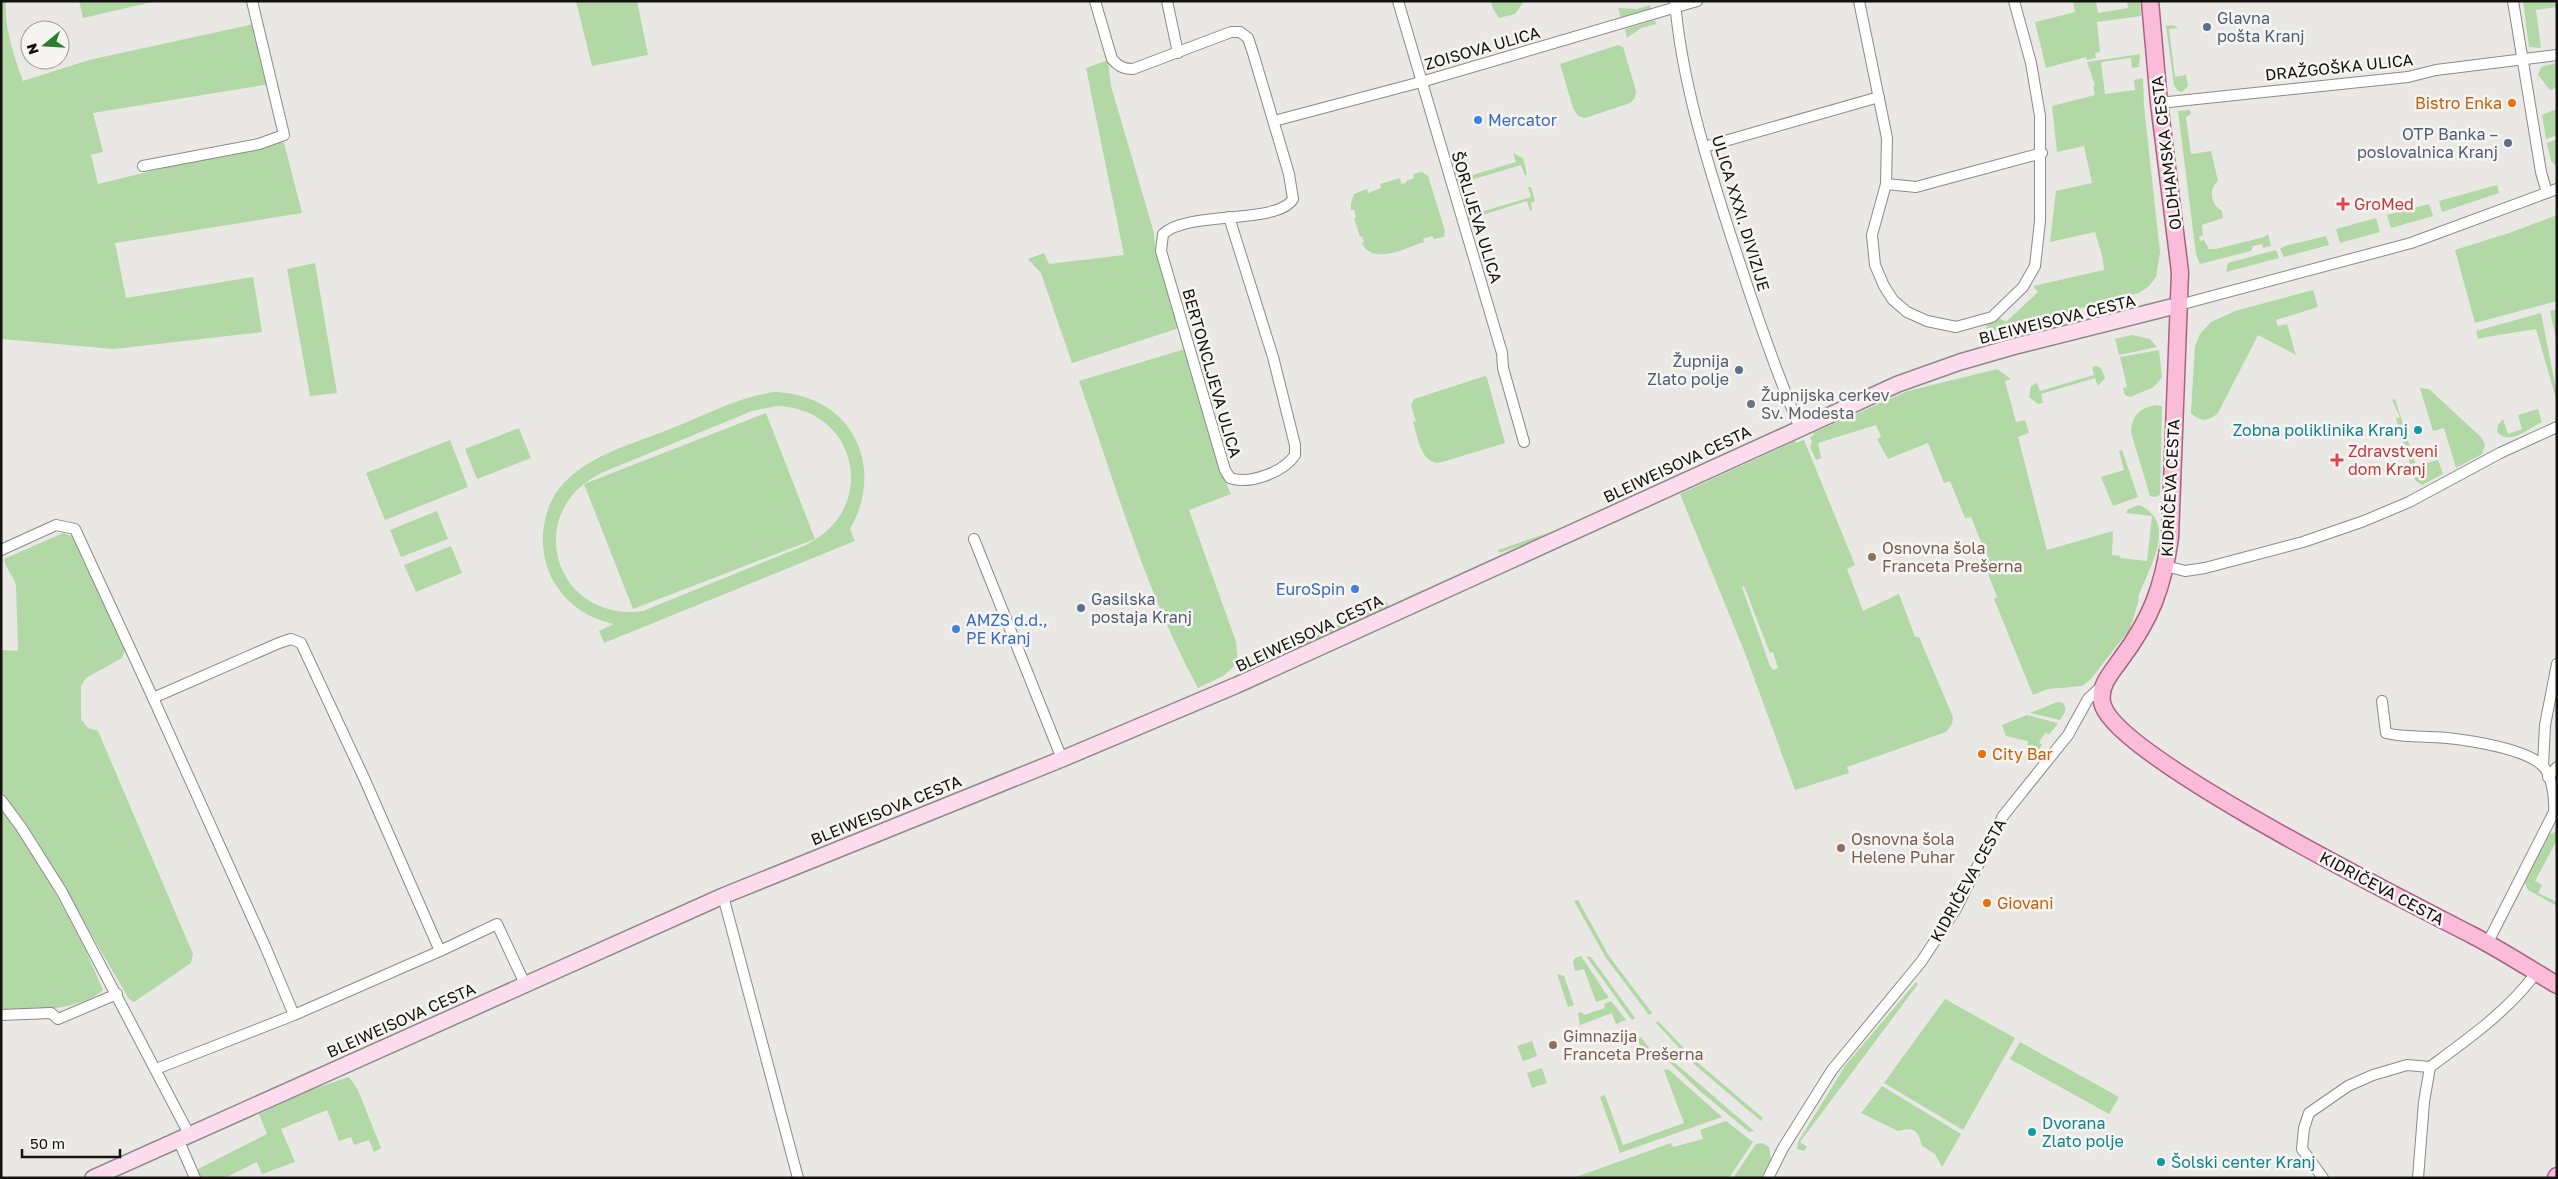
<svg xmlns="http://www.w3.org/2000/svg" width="2558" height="1179" viewBox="0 0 2558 1179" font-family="'Golos Text',sans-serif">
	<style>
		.green { fill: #b1d8a5; fill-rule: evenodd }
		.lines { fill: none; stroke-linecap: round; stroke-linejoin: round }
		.minor-casing { stroke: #8c8a88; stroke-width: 12 }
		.secondary-casing { stroke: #8c8a88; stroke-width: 18 }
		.primary-casing { stroke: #a86384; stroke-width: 19 }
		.minor { stroke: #fff; stroke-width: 10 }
		.secondary { stroke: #fddded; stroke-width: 15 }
		.primary { stroke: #fbbcda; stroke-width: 16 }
		.service-dot { fill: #5c6f8a; stroke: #f7f5f2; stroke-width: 2 }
		.food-dot { fill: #e8710a; stroke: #f7f5f2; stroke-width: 2 }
		.shop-dot { fill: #3f7fe0; stroke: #f7f5f2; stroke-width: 2 }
		.health-dot { fill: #e0444e; stroke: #f7f5f2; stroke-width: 2 }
		.worship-dot { fill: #6b7280; stroke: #f7f5f2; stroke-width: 2 }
		.culture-dot { fill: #0f9aa8; stroke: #f7f5f2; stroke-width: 2 }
		.education-dot { fill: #8d6e63; stroke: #f7f5f2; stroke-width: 2 }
		.labels { text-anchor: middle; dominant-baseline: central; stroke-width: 5; stroke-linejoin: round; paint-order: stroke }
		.service-label { font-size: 16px; fill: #4e5e75; stroke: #f7f5f2; text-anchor: start }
		.street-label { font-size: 16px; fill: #131211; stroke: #f7f5f2 }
		.food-label { font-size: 16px; fill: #c56008; stroke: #f7f5f2; text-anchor: start }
		.shop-label { font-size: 16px; fill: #366cbe; stroke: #f7f5f2; text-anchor: start }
		.health-label { font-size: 16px; fill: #be3a42; stroke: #f7f5f2; text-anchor: start }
		.worship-label { font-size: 16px; fill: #5b616d; stroke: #f7f5f2; text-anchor: start }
		.culture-label { font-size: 16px; fill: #0d838f; stroke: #f7f5f2; text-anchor: start }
		.education-label { font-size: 16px; fill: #785e54; stroke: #f7f5f2; text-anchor: start }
	</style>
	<rect width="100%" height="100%" fill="#eae8e5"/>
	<g class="green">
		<path d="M1,1H6C4,27 14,57 23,81L89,60L254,24L269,84L93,113L103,152L91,155L98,184L275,141L284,143L302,213L115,243L126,298L253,277L262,332L114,349L1,339Z"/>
		<polygon points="79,1 157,1 83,18"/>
		<polygon points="576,1 637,1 648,55 592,66"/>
		<polygon points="1491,1 1524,1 1515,14 1499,18 1493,9"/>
		<polygon points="2074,1 2096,1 2098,13 2128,8 2127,1 2140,1 2141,16 2097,22 2100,52 2095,53 2096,58 2087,60 2086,57 2046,68 2035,22 2075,12 2073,2"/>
		<polygon points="2523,1 2557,1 2557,7 2536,10 2541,48 2529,47"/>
		<polygon points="1650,5 1651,9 1621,18 1618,8 1637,9"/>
		<polygon points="1655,20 1656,24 1641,28 1627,38 1625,29"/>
		<polygon points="2173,25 2178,28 2169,29 2175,77 2186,75 2188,86 2182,92 2178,91 2174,85 2166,26"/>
		<polygon points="1618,45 1623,47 1636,91 1635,98 1630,103 1585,118 1578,116 1573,108 1560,64"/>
		<polygon points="2140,54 2139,67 2132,68 2131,58 2101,62 2105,94 2135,90 2134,80 2143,78 2144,106 2160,253 2156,277 2149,286 2139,293 1988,332 1986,324 1998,317 2006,322 2038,292 2033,286 2104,270 2103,259 2095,232 2050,242 2056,191 2092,183 2084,146 2057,152 2052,106 2095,95 2093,86 2095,85 2087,62"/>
		<polygon points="1108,60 1111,86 1154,233 1155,245 1179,328 1072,363 1041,273 1028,259 1044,253 1049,264 1124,255 1086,68"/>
		<polygon points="2556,63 2557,87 2550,90 2538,75 2541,67"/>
		<polygon points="2557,109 2557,135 2546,139 2542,115"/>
		<path d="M2190,110L2191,114L2186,117L2191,154L2211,151L2218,181C2208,189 2211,205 2222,211L2223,218L2202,225L2203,235L2199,237L2200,241L2204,240L2209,249H2216L2264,237L2268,234L2271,246L2263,248L2262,244L2253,246L2251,251L2200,264L2196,254L2178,111Z"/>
		<polygon points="2557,139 2557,167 2551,161 2547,143"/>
		<polygon points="1513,153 1523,158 1527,174 1525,176 1521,165 1461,183 1463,193 1461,192 1455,175 1457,169 1460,168 1463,178 1516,162"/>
		<path d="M1422,172L1428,176L1445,231L1444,237L1434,239L1432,236L1423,239L1424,242C1406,248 1372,266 1362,243L1364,242L1362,236L1360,237L1354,218L1356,217L1354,210H1351V203L1354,194L1367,189L1368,193L1381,188L1380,184L1400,178L1401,184L1406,183V181L1414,178L1413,174Z"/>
		<polygon points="2497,185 2499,193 2442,212 2439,201"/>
		<polygon points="1528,187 1531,187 1535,201 1531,203 1532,210 1530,211 1527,201 1476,217 1479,227 1469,222 1465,205 1471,215 1531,197"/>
		<polygon points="2429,204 2433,216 2391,228 2387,215"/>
		<polygon points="2557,215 2557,301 2475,323 2455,250 2509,233"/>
		<polygon points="2376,218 2380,232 2340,243 2336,229"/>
		<polygon points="2326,236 2329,245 2284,257 2280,249 2285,246"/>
		<polygon points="2276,250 2279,258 2226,272 2228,263"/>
		<polygon points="315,263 337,393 310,396 287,269"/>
		<path d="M2313,290L2318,307L2276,320L2278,326L2287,324L2296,355L2258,335L2218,413C2208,422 2200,422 2191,413L2195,346L2200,334L2211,322L2235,311Z"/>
		<polygon points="2557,309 2557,343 2550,311"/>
		<path d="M2541,313L2557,394L2555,395L2536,329C2516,333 2498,334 2478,339L2476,331Z"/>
		<polygon points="2132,335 2150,339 2157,347 2119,355 2115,339"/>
		<path d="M1185,349L1221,472L1231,494L1189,510L1236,642L1238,663L1223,676L1198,688C1146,593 1115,483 1079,381Z"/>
		<polygon points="2159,350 2162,377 2154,387 2130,397 2125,395 2123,388 2127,387 2120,357"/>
		<polygon points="2096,366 2101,368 2105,378 2098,386 2095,378 2041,394 2043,403 2038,404 2029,397 2031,386 2037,383 2040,391 2094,375 2092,367"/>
		<path d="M1997,369L2011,379L2005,381L2016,422L2025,420L2029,433L2018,437L2047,550L2113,531L2112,555L2120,556V558L2147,561L2152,516L2126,513L2128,509L2139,505C2180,523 2147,570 2138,598L2139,599L2130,629L2090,680L2082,686L2048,689L2033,695L1994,599L1997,597L1983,560L1987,557L1971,517L1965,518L1950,481L1944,483L1928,443L1888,459L1877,439L1881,437L1876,425L1818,443L1821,458L1816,460L1810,447L1812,442L1810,437L1814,435L1813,433L1908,391Z"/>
		<path d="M1485,376L1487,378L1505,443L1439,463C1420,463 1418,436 1413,422L1416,421L1411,406L1414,399Z"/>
		<polygon points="2420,388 2429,389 2482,438 2485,445 2482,454 2456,468 2444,428 2433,431"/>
		<path d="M774,392C850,394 887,464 850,529L855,541L604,643L599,631L614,624C585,618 561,600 549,572C542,554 541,534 546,516C561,460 627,447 675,427C707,414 740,397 774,392ZM776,406C858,408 880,508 806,545L643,611C555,623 521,513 601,473L752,411Z"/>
		<polygon points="2395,399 2416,466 2438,460 2443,474 2422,485 2415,480 2396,419 2400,417 2392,400"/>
		<path d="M2155,405L2162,406L2160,495L2155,497L2150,496L2131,432C2132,415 2139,409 2155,405Z"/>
		<path d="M2538,409L2542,422C2528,429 2510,446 2497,432L2498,425L2503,419L2508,434L2522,429L2518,415Z"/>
		<polygon points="766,413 815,539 633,609 584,484"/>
		<polygon points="519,428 531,458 477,479 465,449"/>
		<polygon points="450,440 468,487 385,520 366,473"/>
		<path d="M1804,440L1855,565L1847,569L1863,611L1899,594L1915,637H1919L1953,717L1952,724L1946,732L1847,767L1849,773L1795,790L1745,653L1680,494L1795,441L1796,443ZM1744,586L1770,653L1773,652L1778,668L1773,670L1770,666L1742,587Z"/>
		<polygon points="2122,450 2138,497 2113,506 2101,477 2124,470 2119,451"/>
		<polygon points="437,511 448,539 401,557 390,530"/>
		<polygon points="1568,526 1541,539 1499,553 1498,550"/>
		<path d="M63,533L72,536L125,650L122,658L86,678L81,686V719L88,728L98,731L193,954L191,963L134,1002L129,999L37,841L1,790V650L18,651L16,585C13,575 6,570 4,559Z"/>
		<polygon points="451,546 462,573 416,592 404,565"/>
		<polygon points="1387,602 1388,608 1304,647 1291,651 1285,649"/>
		<path d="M2057,702L2063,703C2068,710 2064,714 2060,720L2030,713Z"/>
		<polygon points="2027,715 2058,723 2049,735 2046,732 2039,742 2042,745 2030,762 2025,761 2028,741 2006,736 2002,725"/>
		<path d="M1,807L23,837L56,894L85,949L103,990C82,1010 29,1011 1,1012Z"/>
		<polygon points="2557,831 2557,840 2535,881 2542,885 2538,893 2557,902 2557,906 2528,890 2523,878 2545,836"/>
		<polygon points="1578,900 1609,956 1652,1013 1649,1015 1606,958 1574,901"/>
		<polygon points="1581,956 1609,998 1596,1002 1584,969 1575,971 1573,962 1575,958"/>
		<polygon points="1586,956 1591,957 1635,1018 1632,1020"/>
		<polygon points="1557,974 1564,976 1574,1005 1568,1007"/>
		<polygon points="1916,982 1918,984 1800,1142 1807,1147 1804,1151 1797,1149 1798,1142 1845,1066"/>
		<polygon points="1945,999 2015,1038 1963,1130 1884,1083"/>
		<polygon points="1611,1001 1626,1020 1616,1024 1612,1013 1580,1025 1578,1013 1582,1012 1584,1015 1605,1008 1604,1004"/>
		<polygon points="1658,1021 1697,1062 1763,1118 1761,1121 1695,1065 1656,1023"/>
		<polygon points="1641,1037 1653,1053 1645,1056 1637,1038"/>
		<polygon points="1532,1041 1537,1056 1523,1061 1517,1046"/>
		<polygon points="2020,1042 2119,1097 2109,1114 2010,1059"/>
		<polygon points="1669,1062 1675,1063 1754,1131 1749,1132 1701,1092"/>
		<polygon points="1542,1068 1547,1083 1532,1088 1527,1073"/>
		<polygon points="1668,1069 1722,1117 1620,1153 1600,1097 1605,1095 1623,1145 1684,1123 1664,1070"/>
		<polygon points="349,1077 358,1090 381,1148 374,1152 369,1140 354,1145 351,1137 339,1141 327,1110 281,1129 295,1162 262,1174 257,1162 225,1178 200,1178 196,1170 267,1134 259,1114 310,1090"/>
		<path d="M1882,1086L1961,1134L1942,1167L1935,1154L1922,1146C1918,1131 1915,1126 1898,1131L1861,1113Z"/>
		<polygon points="1726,1121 1753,1142 1729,1178 1573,1178 1671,1143 1673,1147 1703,1139 1700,1130"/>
		<polygon points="1762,1143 1769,1147 1771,1158 1761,1178 1733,1178 1756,1144"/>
	</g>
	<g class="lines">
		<g class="minor-casing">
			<g id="minor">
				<path d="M1095,1L1112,59C1118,66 1123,69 1133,69L1231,32H1240L1248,38L1253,53L1289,174L1293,199C1277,225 1188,210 1163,234L1161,251L1225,470L1230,478C1249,485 1284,472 1295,455V445L1273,357L1229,217"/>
				<polyline points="1167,1 1178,53"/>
				<polyline points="1398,1 1502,353 1503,368 1524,442"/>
				<path d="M1675,1C1681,76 1705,155 1728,227C1750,295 1772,362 1800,428"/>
				<polyline points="1859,1 1887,138 1886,184 1872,235 1875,265 1884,286 1893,300 1907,312 1927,321 1956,327 1992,317 2023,287 2035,266 2040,221 2040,116 2031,63 2014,1"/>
				<polyline points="2513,1 2541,172 2547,193"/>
				<polyline points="2159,103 2408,77 2436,70 2557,55"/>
				<polyline points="1274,121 1421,82 1697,1"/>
				<polyline points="1704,147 1879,97"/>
				<polyline points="143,166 259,144 284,135 252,1"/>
				<polyline points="1886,184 1916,187 2042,153"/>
				<polyline points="2179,305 2411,243 2557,189"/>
				<polyline points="974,539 1062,759"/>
				<polyline points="1,550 56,525 75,529 153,698 279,643 291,639 301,643 364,778 440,951 294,1015 156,1069"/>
				<polyline points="2166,566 2185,571 2205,568 2303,542 2364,521 2409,502 2500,453 2557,427"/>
				<polyline points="153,698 265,946 294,1015"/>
				<path d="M2382,701L2386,733C2401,737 2416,736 2431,737C2458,738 2522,747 2542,765C2552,774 2555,799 2554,812L2487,944"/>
				<polyline points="2543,766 2545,725 2557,664"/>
				<polyline points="2548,777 2557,767"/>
				<polyline points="1,800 21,827 62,892 189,1134"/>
				<polyline points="723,896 798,1178"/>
				<polyline points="440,951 497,924 525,984"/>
				<polyline points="1,1015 51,1013 58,1019 117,994"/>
				<polyline points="178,1139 195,1178"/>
				<polyline points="1768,1178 1783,1148 1832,1070 1921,962 1956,909 2003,816 2068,735 2088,699 2103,685"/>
				<path d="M2323,1178L2302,1149L2304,1128L2309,1113L2348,1086L2373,1075L2407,1065L2430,1067C2468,1039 2508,1011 2536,973"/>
				<polyline points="2418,1178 2424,1102 2430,1067"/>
			</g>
		</g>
		<g class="secondary-casing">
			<polyline id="secondary" points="93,1178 723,896 1062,759 1237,685 1898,384 1960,362 2012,347 2179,305"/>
		</g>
		<g class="primary-casing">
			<g id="primary">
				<path d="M2150,1L2159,103L2180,272L2170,538C2163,587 2151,619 2121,659C2112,672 2099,685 2102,702C2110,754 2414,905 2472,935C2501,950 2529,968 2557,985"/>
				<polyline points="2556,1178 2557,1176"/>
			</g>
		</g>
		<use href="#minor" class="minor"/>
		<use href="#secondary" class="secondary"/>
		<use href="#primary" class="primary"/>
	</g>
	<g class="service-dot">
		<circle cx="2207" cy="27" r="5"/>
		<circle cx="2508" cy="143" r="5"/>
		<circle cx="1739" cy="370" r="5"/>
		<circle cx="1081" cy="608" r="5"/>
	</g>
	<g class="food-dot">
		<circle cx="2512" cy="103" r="5"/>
		<circle cx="1982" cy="754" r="5"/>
		<circle cx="1987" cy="903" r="5"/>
	</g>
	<g class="shop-dot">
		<circle cx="1478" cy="120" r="5"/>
		<circle cx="1355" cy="589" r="5"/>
		<circle cx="956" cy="629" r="5"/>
	</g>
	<g class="health-dot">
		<path d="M2340.5 196.5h5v5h5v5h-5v5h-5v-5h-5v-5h5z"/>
		<path d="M2334.5 452.5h5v5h5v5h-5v5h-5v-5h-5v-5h5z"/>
	</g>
	<circle class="worship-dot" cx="1751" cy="404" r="5"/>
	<g class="culture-dot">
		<circle cx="2418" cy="430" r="5"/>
		<circle cx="2032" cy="1132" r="5"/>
		<circle cx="2161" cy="1162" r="5"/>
	</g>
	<g class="education-dot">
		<circle cx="1872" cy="557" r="5"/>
		<circle cx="1841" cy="848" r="5"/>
		<circle cx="1553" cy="1045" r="5"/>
	</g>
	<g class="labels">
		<g class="service-label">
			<text x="2217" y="18">Glavna<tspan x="2217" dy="18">pošta Kranj</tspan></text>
			<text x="2498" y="134" text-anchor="end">OTP Banka –<tspan x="2498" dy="18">poslovalnica Kranj</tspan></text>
			<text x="1729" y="361" text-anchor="end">Župnija<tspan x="1729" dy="18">Zlato polje</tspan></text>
			<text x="1091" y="599">Gasilska<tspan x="1091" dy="18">postaja Kranj</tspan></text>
		</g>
		<g class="street-label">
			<text transform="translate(1482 48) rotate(-16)">ZOISOVA ULICA</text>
			<text transform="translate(2339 67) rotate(-6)">DRAŽGOŠKA ULICA</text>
			<text transform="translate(2166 153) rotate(-97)">OLDHAMSKA CESTA</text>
			<text transform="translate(1741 213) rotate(73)">ULICA XXXI. DIVIZIJE</text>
			<text transform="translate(1477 217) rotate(73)">ŠORLIJEVA ULICA</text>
			<text transform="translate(2057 319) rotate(-14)">BLEIWEISOVA CESTA</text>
			<text transform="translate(1212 373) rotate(74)">BERTONCLJEVA ULICA</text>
			<text transform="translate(1677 464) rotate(-25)">BLEIWEISOVA CESTA</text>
			<text transform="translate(2170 488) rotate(-87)">KIDRIČEVA CESTA</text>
			<text transform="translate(1309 633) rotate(-25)">BLEIWEISOVA CESTA</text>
			<text transform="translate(886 810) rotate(-22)">BLEIWEISOVA CESTA</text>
			<text transform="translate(1968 880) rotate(-61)">KIDRIČEVA CESTA</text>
			<text transform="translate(2382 888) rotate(28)">KIDRIČEVA CESTA</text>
			<text transform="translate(401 1020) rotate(-24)">BLEIWEISOVA CESTA</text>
		</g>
		<g class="food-label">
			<text x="2502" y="103" text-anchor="end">Bistro Enka</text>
			<text x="1992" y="754">City Bar</text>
			<text x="1997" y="903">Giovani</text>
		</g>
		<g class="shop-label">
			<text x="1488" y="120">Mercator</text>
			<text x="1345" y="589" text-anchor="end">EuroSpin</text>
			<text x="966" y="620">AMZS d.d.,<tspan x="966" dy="18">PE Kranj</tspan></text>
		</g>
		<g class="health-label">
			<text x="2354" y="204">GroMed</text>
			<text x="2348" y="451">Zdravstveni<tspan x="2348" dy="18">dom Kranj</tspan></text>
		</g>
		<g class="worship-label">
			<text x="1761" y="395">Župnijska cerkev<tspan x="1761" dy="18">Sv. Modesta</tspan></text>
		</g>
		<g class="culture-label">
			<text x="2408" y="430" text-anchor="end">Zobna poliklinika Kranj</text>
			<text x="2042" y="1123">Dvorana<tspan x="2042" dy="18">Zlato polje</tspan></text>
			<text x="2171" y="1162">Šolski center Kranj</text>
		</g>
		<g class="education-label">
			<text x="1882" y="548">Osnovna šola<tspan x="1882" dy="18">Franceta Prešerna</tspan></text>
			<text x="1851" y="839">Osnovna šola<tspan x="1851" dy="18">Helene Puhar</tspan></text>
			<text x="1563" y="1036">Gimnazija<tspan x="1563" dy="18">Franceta Prešerna</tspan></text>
		</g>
	</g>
	<rect width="2558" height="1179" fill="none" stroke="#131211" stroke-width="5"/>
	<g transform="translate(45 45) rotate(252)"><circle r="24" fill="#f7f5f2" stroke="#9c9a98"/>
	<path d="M0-4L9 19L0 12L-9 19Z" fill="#2a7e2b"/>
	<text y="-8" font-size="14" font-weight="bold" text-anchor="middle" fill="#131211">N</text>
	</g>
	<path d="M22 1149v8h98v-8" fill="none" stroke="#131211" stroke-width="2.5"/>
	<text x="30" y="1149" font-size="15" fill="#131211" stroke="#f7f5f2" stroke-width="4" paint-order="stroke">50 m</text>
</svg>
